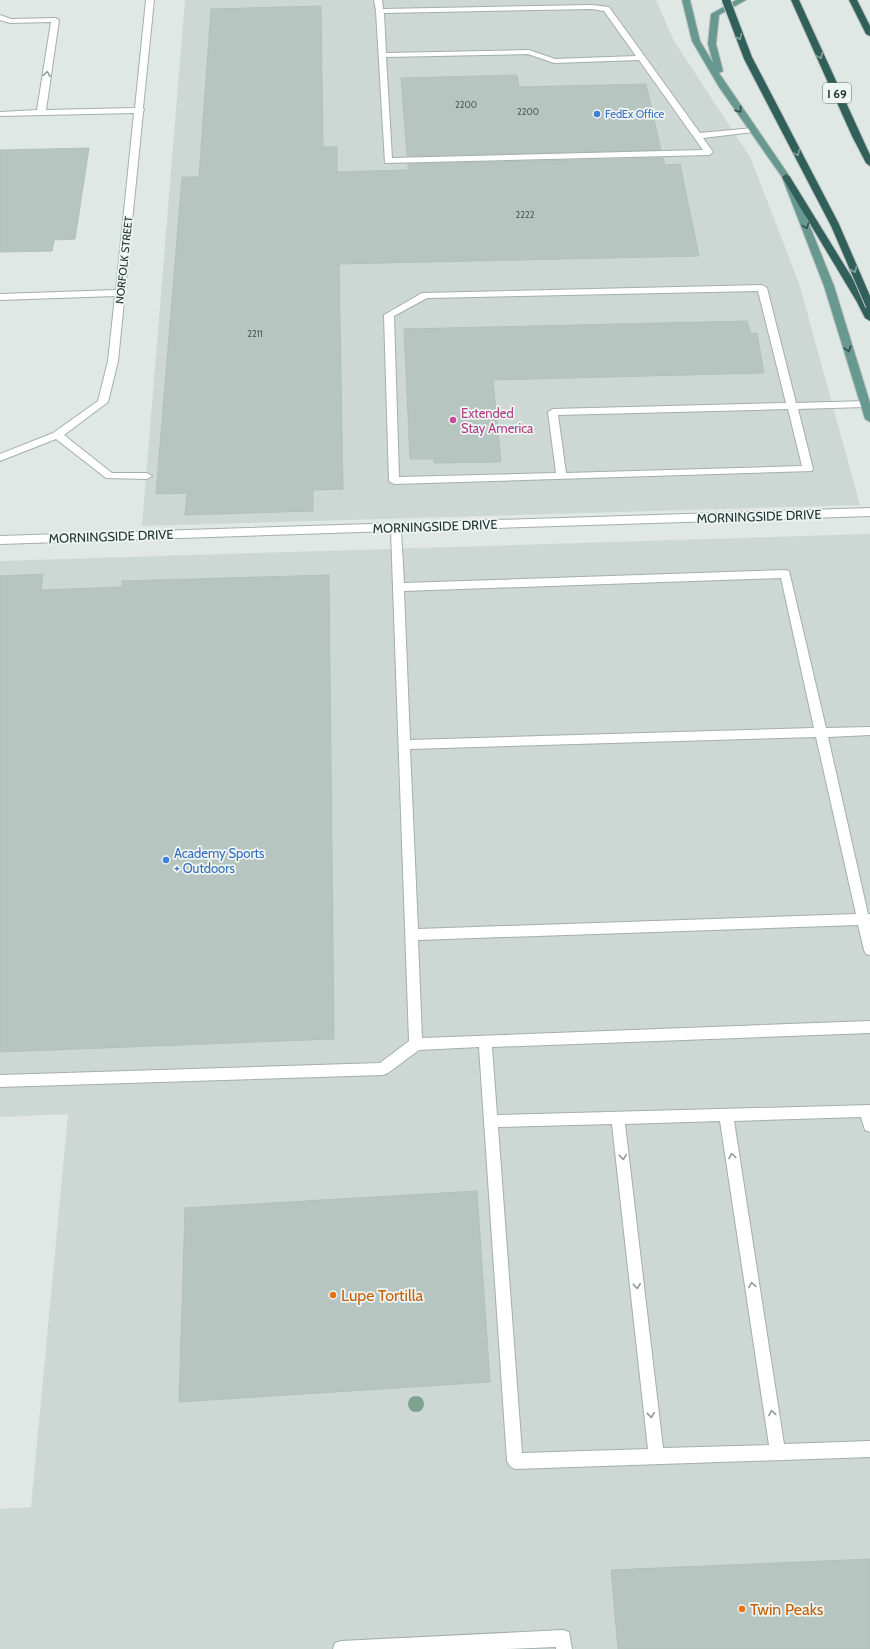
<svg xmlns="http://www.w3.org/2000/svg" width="870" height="1649" viewBox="0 0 870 1649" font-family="Cabin,sans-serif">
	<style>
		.built { fill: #cdd8d4 }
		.building { fill: #b7c5c1; stroke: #b2c1bc }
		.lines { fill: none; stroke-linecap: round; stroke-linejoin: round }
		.minor-casing { stroke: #a3afac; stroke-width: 2 }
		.major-casing { stroke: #bdc3c2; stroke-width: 2 }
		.highway-casing { stroke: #bdc3c2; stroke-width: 2 }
		.minor { fill: #fff; fill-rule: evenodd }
		.major { fill: #689990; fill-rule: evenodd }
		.highway { fill: #315f59; fill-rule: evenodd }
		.highway-bridge-casing { stroke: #bdc3c2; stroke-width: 10; stroke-linecap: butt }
		.highway-bridge { stroke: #315f59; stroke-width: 8 }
		.tree { fill: #7fa290 }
		.oneway { stroke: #86a29e }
		.oneway2 { stroke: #909a98 }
		.oneway3 { stroke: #344f4a }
		.shop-dot { fill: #3f7fe0; stroke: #eef5f2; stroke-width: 1.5 }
		.hotel-dot { fill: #d1479c; stroke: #eef5f2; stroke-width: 1.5 }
		.food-dot { fill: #e8710a; stroke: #eef5f2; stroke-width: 1.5 }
		.labels { text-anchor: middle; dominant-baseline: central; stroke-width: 3.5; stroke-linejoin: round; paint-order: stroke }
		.far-number-label { font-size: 9px; fill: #475a56 }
		.far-shop-label { font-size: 11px; fill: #366cbe; stroke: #eef5f2; text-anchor: start }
		.far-street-label { font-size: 11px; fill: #223632; stroke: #eef5f2 }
		.shield { fill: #eef5f2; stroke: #5f6f6c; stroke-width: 1 }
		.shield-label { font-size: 12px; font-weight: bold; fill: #223632 }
		.hotel-label { font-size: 13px; fill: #b23c85; stroke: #eef5f2; text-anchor: start }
		.street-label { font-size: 13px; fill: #223632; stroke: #eef5f2 }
		.shop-label { font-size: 13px; fill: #366cbe; stroke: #eef5f2; text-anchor: start }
		.near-food-label { font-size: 16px; fill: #c56008; stroke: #eef5f2; text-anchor: start }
	</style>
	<rect width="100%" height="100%" fill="#dfe8e5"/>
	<g class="built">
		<polygon points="185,0 656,0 674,41 750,157 799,283 860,505 142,526"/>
		<polygon points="870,534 870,1649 0,1649 0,1509 31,1507 68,1114 0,1117 0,561"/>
	</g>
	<g class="building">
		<polygon points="321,6 323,147 337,147 337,172 408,170 408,164 663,158 665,165 680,164 699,256 339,264 343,489 313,490 313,511 185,515 187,493 156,494 182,177 199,177 211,9"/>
		<polygon points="517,75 519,87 646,84 661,150 407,156 401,78"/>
		<polygon points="89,148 75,239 54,240 52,251 0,252 0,150"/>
		<polygon points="747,321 751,334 757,333 764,373 493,380 501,462 434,463 434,459 410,459 404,329"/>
		<polygon points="43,574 41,590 122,587 122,581 329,575 334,1039 0,1052 0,576"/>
		<polygon points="477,1191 490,1382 179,1402 185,1208"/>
		<polygon points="870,1559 870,1649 618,1649 611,1570"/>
	</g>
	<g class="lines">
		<g class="minor-casing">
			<g id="minor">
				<polygon points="146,0 154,0 143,108 144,110 143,112 118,361 108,402 64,435 112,473 147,473 152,476 147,479 106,478 56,439 0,461 0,454 53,433 98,401 108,361 115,296 0,300 0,294 116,290 134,113 0,116 0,112 37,110 51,22 10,23 0,20 0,15 11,19 55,18 59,20 46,110 135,108"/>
				<path d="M374,0H382L383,9L592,5L609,7L700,133L753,128L757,130L753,132L703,138L713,152L709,155L385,163L376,11ZM592,9L604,11L636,56L555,59L529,50L386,53L384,13ZM528,54L554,63L639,60L703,150L392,158L386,57Z"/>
				<path d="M762,285L767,288L796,403L866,401L870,403L869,406L866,407L798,409L813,469L812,471L394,484L389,481L384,315L422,293ZM758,291L786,403L553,409L548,412L556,473L399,477L394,316L427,298ZM788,409L802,466L566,473L558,415Z"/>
				<path d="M870,508V516L401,531L404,583L785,570L789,571L826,728L870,727V735L828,737L868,914H870V955L866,954L864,950L858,925L418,940L422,1038L870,1021V1033L492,1047L497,1115L870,1105V1132L865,1130L861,1117L734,1121L784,1444L870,1441V1457L515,1469L510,1466L507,1461L479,1047L419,1050L388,1073L383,1075L0,1087V1075L380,1063L409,1041L391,531L0,544V536ZM781,578L814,728L410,740L404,591ZM816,737L856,914L418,929L410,749ZM720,1121L769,1445L663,1448L625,1124ZM612,1124L648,1449L522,1453L498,1127Z"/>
				<polygon points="563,1630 569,1632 572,1649 556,1649 556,1647 506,1649 333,1649 335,1643 341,1641"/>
			</g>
		</g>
		<g class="major-casing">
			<polygon id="major" points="682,0 690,0 700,41 713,63 708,44 711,14 736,0 746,0 719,15 716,44 723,71 719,73 790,177 834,286 870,403 870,422 865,419 824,286 782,177 719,87 692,41"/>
		</g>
		<g class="highway-casing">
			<g id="highway">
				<polygon points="791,0 799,0 870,155 870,166 866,163 852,136"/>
				<polygon points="849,0 857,0 870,26 870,36 866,34"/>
				<polygon points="786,174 790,177 867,302 870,309 870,321 865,318 857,302 782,177"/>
			</g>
		</g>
		<use href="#minor" class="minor"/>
		<use href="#major" class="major"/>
		<use href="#highway" class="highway"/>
		<g class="highway-bridge-casing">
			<polyline id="highway-bridge" points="726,0 748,58 835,225 870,306"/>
		</g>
		<use href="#highway-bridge" class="highway-bridge"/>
	</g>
	<circle class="tree" cx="416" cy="1404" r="8"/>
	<defs><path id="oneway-chevron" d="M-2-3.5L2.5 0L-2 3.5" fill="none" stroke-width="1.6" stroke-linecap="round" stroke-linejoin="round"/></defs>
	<g class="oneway">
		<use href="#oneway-chevron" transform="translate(739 37) rotate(65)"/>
		<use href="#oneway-chevron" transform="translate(820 56) rotate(66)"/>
		<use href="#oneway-chevron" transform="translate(797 153) rotate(62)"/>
		<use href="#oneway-chevron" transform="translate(854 270) rotate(67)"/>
	</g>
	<g class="oneway2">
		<use href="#oneway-chevron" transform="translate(47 74) rotate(-81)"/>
		<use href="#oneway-chevron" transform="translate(732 1156) rotate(-99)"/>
		<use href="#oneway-chevron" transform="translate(623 1157) rotate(84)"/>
		<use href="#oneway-chevron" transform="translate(752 1285) rotate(-99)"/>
		<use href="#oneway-chevron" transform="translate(637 1286) rotate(84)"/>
		<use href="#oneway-chevron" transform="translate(772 1413) rotate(-99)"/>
		<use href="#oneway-chevron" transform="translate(651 1415) rotate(84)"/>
	</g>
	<g class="oneway3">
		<use href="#oneway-chevron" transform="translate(739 110) rotate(55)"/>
		<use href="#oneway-chevron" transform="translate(806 226) rotate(69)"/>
		<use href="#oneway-chevron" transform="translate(848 349) rotate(73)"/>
	</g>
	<g class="shop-dot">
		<circle cx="597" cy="114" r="4"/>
		<circle cx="166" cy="860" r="4"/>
	</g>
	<circle class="hotel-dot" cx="453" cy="420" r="4"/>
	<g class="food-dot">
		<circle cx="333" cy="1295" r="4"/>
		<circle cx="742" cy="1609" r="4"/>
	</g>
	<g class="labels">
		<g class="far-number-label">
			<text x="466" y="104">2200</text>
			<text x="528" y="111">2200</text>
			<text x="525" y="214">2222</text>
			<text x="255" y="333">2211</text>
		</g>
		<g class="far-shop-label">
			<text x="605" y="114">FedEx Office</text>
		</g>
		<g class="far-street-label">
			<text transform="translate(124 260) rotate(-84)">NORFOLK STREET</text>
		</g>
		<rect class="shield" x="823" y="83" width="28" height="20" rx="3"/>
		<g class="shield-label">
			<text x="837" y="93">I 69</text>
		</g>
		<g class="hotel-label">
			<text x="461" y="413">Extended<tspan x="461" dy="15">Stay America</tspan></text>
		</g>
		<g class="street-label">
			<text transform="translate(759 516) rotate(-2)">MORNINGSIDE DRIVE</text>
			<text transform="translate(435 526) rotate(-2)">MORNINGSIDE DRIVE</text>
			<text transform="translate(111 536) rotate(-2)">MORNINGSIDE DRIVE</text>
		</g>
		<g class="shop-label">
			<text x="174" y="853">Academy Sports<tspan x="174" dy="15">+ Outdoors</tspan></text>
		</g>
		<g class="near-food-label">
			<text x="341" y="1295">Lupe Tortilla</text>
			<text x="750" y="1609">Twin Peaks</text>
		</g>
	</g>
</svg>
